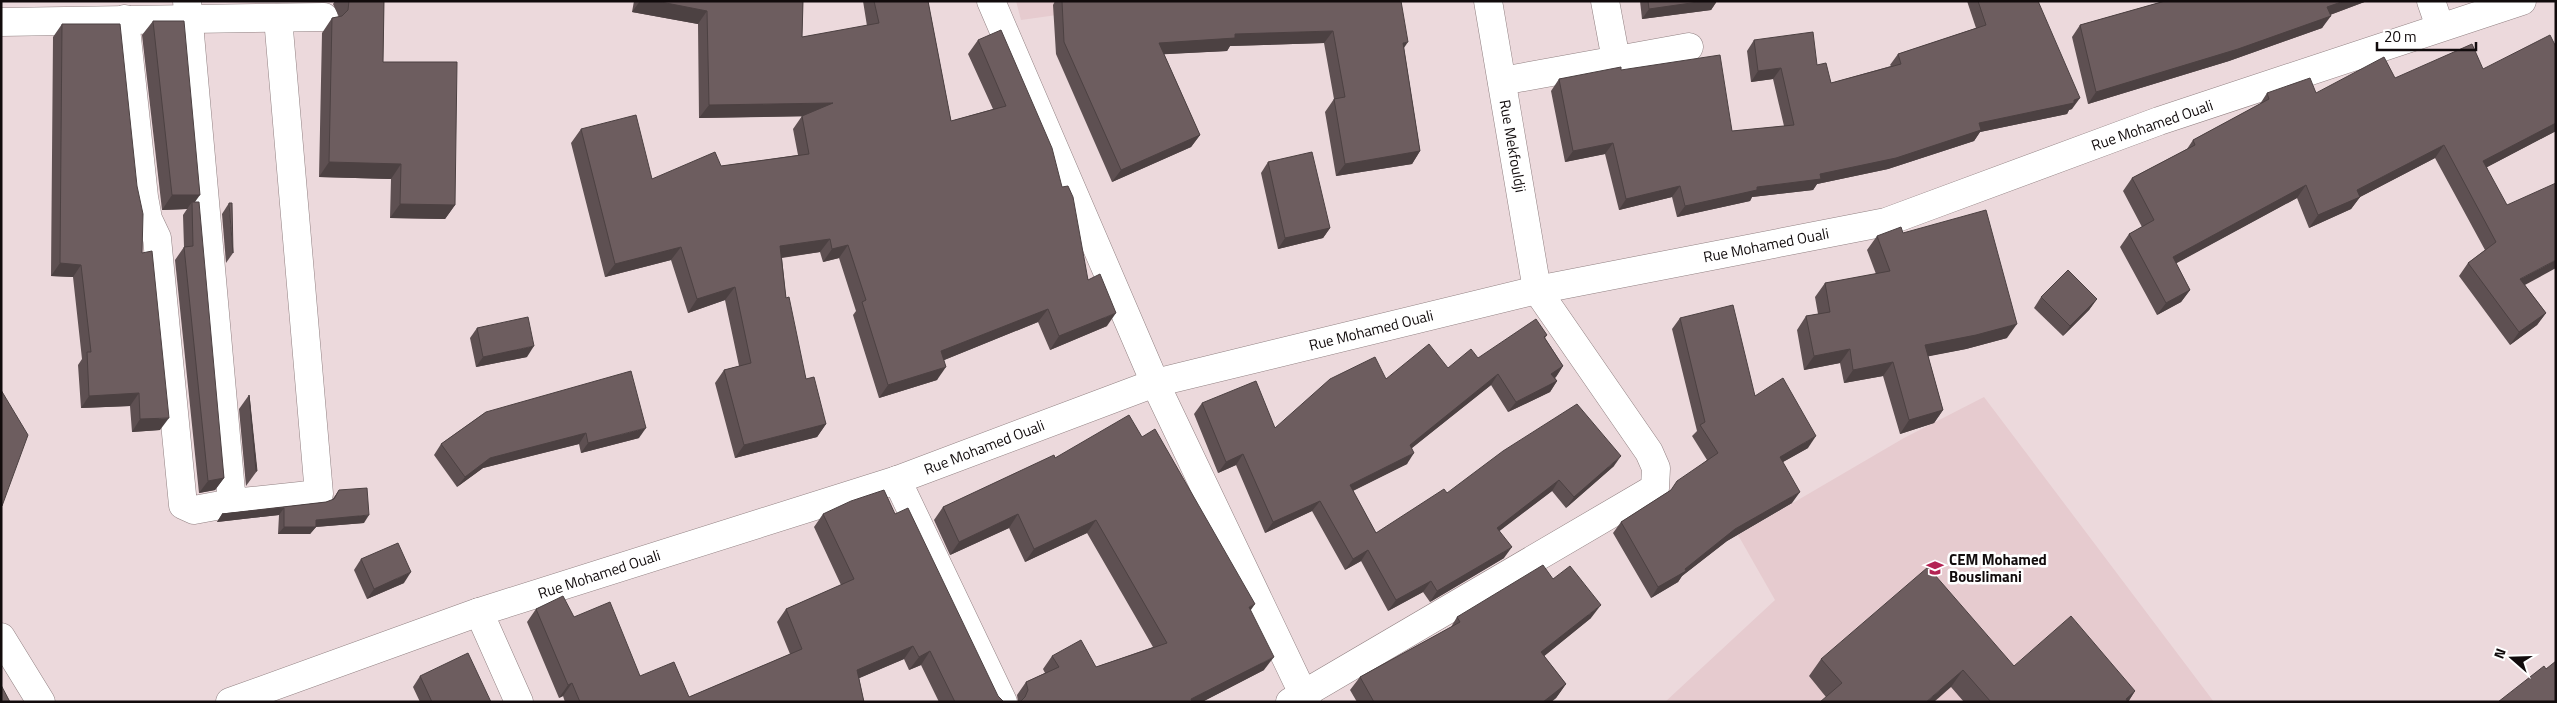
<svg xmlns="http://www.w3.org/2000/svg" width="2557" height="703" viewBox="0 0 2557 703" font-family="'Titillium Web',sans-serif">
	<style>
		.built { fill: #e6cbcf }
		.lines { fill: none; stroke-linecap: round; stroke-linejoin: round }
		.street-casing { stroke: #918082; stroke-width: 29 }
		.secondary-casing { stroke: #918082; stroke-width: 29 }
		.street { stroke: #fff; stroke-width: 28 }
		.secondary { stroke: #fff; stroke-width: 28 }
		.wall { fill: #5e5052 }
		.shaded-wall { fill: #4c4142 }
		.building { fill: #6d5d5f; stroke: #4c4142 }
		.labels { text-anchor: middle; dominant-baseline: central; stroke-width: 5; stroke-linejoin: round; paint-order: stroke }
		.street-label { font-size: 15px; fill: #110b0c; stroke: #fff }
		.poi-label { font-size: 15px; font-weight: bold; fill: #110b0c; stroke: #fff; text-anchor: start }
	</style>
	<rect width="100%" height="100%" fill="#ecd9dc"/>
	<g class="built">
		<polygon points="1016,1 1157,1 1021,20"/>
		<polygon points="1984,397 2214,702 1665,702 1775,600 1738,535 1904,438"/>
	</g>
	<g class="lines">
		<g class="street-casing">
			<g id="street">
				<polyline points="187,1 232,503 319,494 278,18"/>
				<polyline points="991,1 1155,383 1307,702"/>
				<polyline points="1605,1 1616,60"/>
				<polyline points="125,19 144,197 148,219 157,238 183,505 194,510 232,503"/>
				<polyline points="1,22 324,17"/>
				<polyline points="1502,81 1689,47"/>
				<polyline points="897,480 1003,702"/>
				<polyline points="479,612 519,702"/>
				<polyline points="1290,702 1655,488 1656,468 1649,452 1537,290 1488,1"/>
			</g>
		</g>
		<g class="secondary-casing">
			<g id="secondary">
				<polyline points="2431,1 2440,27"/>
				<polyline points="1,637 41,702"/>
				<polyline points="230,702 479,612 897,480 1155,383 1537,290 1886,222 2159,121 2522,1"/>
			</g>
		</g>
		<use href="#street" class="street"/>
		<use href="#secondary" class="secondary"/>
	</g>
	<g class="wall">
		<polygon points="335,1 384,1 383,62 455,205 445,219 390,218 391,179 319,177 322,33 332,18 339,17 333,4"/>
		<polygon points="634,1 803,1 802,37 867,26 863,1 928,1 951,121 993,109 968,54 978,40 1088,280 1107,326 1050,350 1038,322 944,360 937,380 879,398 853,315 856,311 839,258 823,262 820,252 782,258 786,298 806,379 826,424 817,437 735,458 715,383 724,370 739,366 725,300 688,313 671,260 605,277 571,143 581,129 652,179 721,166 798,155 793,129 802,116 699,118 698,24 632,12"/>
		<polygon points="1055,1 1401,1 1404,48 1420,151 1412,164 1336,176 1325,112 1334,99 1324,43 1230,46 1227,51 1164,54 1200,135 1191,147 1112,182 1056,54 1053,5"/>
		<polygon points="1640,1 1717,1 1711,10 1642,19"/>
		<polygon points="1967,1 2038,1 2072,109 2069,110 2067,114 1980,132 1974,141 1888,169 1817,184 1813,190 1752,197 1750,201 1677,217 1672,197 1619,210 1605,154 1565,162 1551,91 1559,79 1621,70 1732,131 1784,126 1773,79 1751,82 1747,51 1754,40 1817,65 1831,83 1891,66 1890,65 1898,54 1976,28"/>
		<polygon points="2165,1 2367,1 2330,15 2322,28 2229,61 2088,104 2072,37 2080,25"/>
		<polygon points="153,21 195,202 224,478 215,490 199,493 175,260 184,247 183,215 187,209 162,210 142,35"/>
		<polygon points="62,24 142,253 160,430 132,432 130,406 81,408 78,365 82,359 73,277 51,276 53,37"/>
		<polygon points="2556,47 2556,131 2487,167 2525,285 2546,313 2537,325 2510,345 2459,276 2468,263 2485,250 2435,158 2360,197 2351,209 2309,228 2297,198 2176,263 2190,290 2181,302 2157,315 2120,247 2129,234 2142,227 2123,191 2132,178 2187,149 2193,140 2260,104 2267,93 2316,93 2395,78 2483,69"/>
		<polygon points="1268,162 1330,228 1323,238 1278,249 1261,173"/>
		<polygon points="229,203 233,253 226,263 222,214"/>
		<polygon points="1903,233 2007,338 1966,349 1928,356 1943,410 1934,423 1900,434 1883,376 1844,383 1840,363 1804,370 1797,330 1806,316 1818,314 1815,297 1825,283 1876,274 1867,250 1877,236"/>
		<polygon points="2041,297 2097,299 2089,310 2063,336 2034,308"/>
		<polygon points="1680,318 1755,396 1808,448 1783,462 1792,503 1727,541 1682,576 1678,582 1651,598 1613,533 1621,522 1671,490 1707,460 1692,436 1697,431 1672,329"/>
		<polygon points="477,328 527,357 476,367 470,338"/>
		<polygon points="1547,335 1545,338 1563,366 1555,378 1557,381 1550,392 1508,412 1491,385 1412,448 1407,464 1353,491 1376,533 1447,493 1614,466 1566,508 1552,491 1499,531 1504,558 1430,602 1423,592 1388,611 1361,561 1345,570 1312,511 1265,533 1236,465 1218,473 1194,414 1202,403 1275,428 1386,379 1448,368"/>
		<polygon points="249,395 257,471 246,486 239,409"/>
		<polygon points="486,412 639,438 581,453 579,444 483,468 457,487 434,455 441,444"/>
		<polygon points="1142,437 1250,611 1264,670 1202,702 1018,702 1017,695 1026,682 1045,673 1043,669 1052,656 1096,667 1153,647 1087,533 1025,562 1009,528 950,555 934,520 943,507 1055,458"/>
		<polygon points="339,490 364,523 316,527 310,534 278,534 279,515 217,522 222,514 326,502 332,500"/>
		<polygon points="823,514 895,514 998,696 1004,702 939,702 921,665 909,670 904,659 859,678 864,702 565,702 563,696 559,698 527,622 536,609 574,617 640,676 689,697 790,654 777,622 786,609 841,585 814,527"/>
		<polygon points="361,559 404,583 367,599 354,570"/>
		<polygon points="1553,579 1591,618 1544,656 1566,684 1556,698 1551,702 1357,702 1350,690 1360,677 1451,627 1457,617"/>
		<polygon points="1821,659 2014,666 2135,691 2128,702 1964,702 1951,687 1826,697 1809,676"/>
		<polygon points="420,676 491,702 420,702 413,687"/>
	</g>
	<g class="shaded-wall">
		<polygon points="640,1 656,1 707,11 698,24 632,12"/>
		<polygon points="1705,1 1717,1 1711,10 1642,19 1649,9"/>
		<polygon points="2344,1 2367,1 2319,19 2327,7"/>
		<polygon points="2331,16 2322,28 2229,61 2088,104 2096,92"/>
		<polygon points="1333,31 1324,43 1230,46 1227,51 1150,55 1159,43 1235,34"/>
		<polygon points="1408,42 1399,55 1403,43"/>
		<polygon points="1781,68 1773,79 1751,82 1758,71"/>
		<polygon points="2080,98 2072,109 2069,110 2067,114 1980,132 1974,141 1888,169 1817,184 1813,190 1752,197 1750,201 1677,217 1685,206 1757,187 1820,174 1979,123"/>
		<polygon points="833,103 824,116 699,118 709,105"/>
		<polygon points="2556,123 2556,131 2474,174 2483,161"/>
		<polygon points="1200,135 1191,147 1112,182 1121,170"/>
		<polygon points="1613,143 1605,154 1565,162 1573,151"/>
		<polygon points="2444,145 2435,158 2358,198 2360,197 2351,209 2309,228 2318,215 2357,190"/>
		<polygon points="1420,151 1412,164 1336,176 1345,164"/>
		<polygon points="329,162 401,164 391,179 319,177"/>
		<polygon points="2306,185 2297,198 2164,270 2173,257"/>
		<polygon points="1680,186 1672,197 1619,210 1626,199"/>
		<polygon points="172,195 200,195 192,206 192,202 187,209 162,210"/>
		<polygon points="400,204 455,205 445,219 390,218"/>
		<polygon points="1330,228 1323,238 1278,249 1285,238"/>
		<polygon points="830,239 820,252 771,259 780,246"/>
		<polygon points="848,245 839,258 823,262 832,249"/>
		<polygon points="681,247 671,260 605,277 615,264"/>
		<polygon points="2556,260 2556,268 2512,292 2520,279"/>
		<polygon points="60,263 81,265 73,277 51,276"/>
		<polygon points="735,287 725,300 688,313 697,299"/>
		<polygon points="2190,290 2181,302 2157,315 2166,303"/>
		<polygon points="2097,299 2089,310 2063,336 2070,326"/>
		<polygon points="1048,309 1038,322 932,365 941,351"/>
		<polygon points="1116,313 1107,326 1050,350 1059,336"/>
		<polygon points="2546,313 2537,325 2510,345 2519,332"/>
		<polygon points="2017,324 2007,338 1966,349 1915,359 1925,345"/>
		<polygon points="534,346 527,357 476,367 483,357"/>
		<polygon points="1850,349 1840,363 1804,370 1814,356"/>
		<polygon points="1893,362 1883,376 1844,383 1853,370"/>
		<polygon points="1563,366 1556,377 1544,385 1551,374"/>
		<polygon points="946,367 937,380 879,398 888,385"/>
		<polygon points="1498,374 1491,385 1403,455 1410,445"/>
		<polygon points="1557,381 1550,392 1508,412 1516,402"/>
		<polygon points="139,393 130,406 81,408 89,396"/>
		<polygon points="1943,410 1934,423 1900,434 1909,420"/>
		<polygon points="169,418 160,430 132,432 140,419"/>
		<polygon points="826,424 817,437 735,458 744,445"/>
		<polygon points="646,428 639,438 581,453 588,443"/>
		<polygon points="586,433 579,444 483,468 457,487 465,477 490,458"/>
		<polygon points="1816,436 1808,448 1772,468 1780,457"/>
		<polygon points="1414,453 1407,464 1342,496 1350,485"/>
		<polygon points="1243,454 1236,465 1218,473 1226,462"/>
		<polygon points="1621,456 1614,466 1566,508 1574,497"/>
		<polygon points="224,478 215,490 199,493 208,481"/>
		<polygon points="1559,480 1552,491 1489,539 1497,528"/>
		<polygon points="1800,492 1792,503 1727,541 1682,576 1678,582 1651,598 1658,587 1685,569 1735,529"/>
		<polygon points="1320,501 1312,511 1265,533 1273,522"/>
		<polygon points="284,508 279,515 217,522 222,514"/>
		<polygon points="1018,514 1009,528 950,555 959,542"/>
		<polygon points="369,515 364,523 314,527 316,527 310,534 278,534 284,527 316,520"/>
		<polygon points="1096,520 1087,533 1025,562 1034,549"/>
		<polygon points="1512,547 1504,558 1430,602 1437,591"/>
		<polygon points="1368,550 1361,561 1345,570 1353,559"/>
		<polygon points="411,572 404,583 367,599 374,589"/>
		<polygon points="1431,581 1423,592 1388,611 1396,600"/>
		<polygon points="1255,604 1246,617 1249,607"/>
		<polygon points="1601,605 1591,618 1532,666 1541,652"/>
		<polygon points="913,646 904,659 848,683 857,670"/>
		<polygon points="930,651 921,665 909,670 919,657"/>
		<polygon points="1274,657 1264,670 1202,702 1189,702 1191,699"/>
		<polygon points="1963,670 1951,687 1934,702 1926,702"/>
		<polygon points="572,683 563,696 559,698 568,685"/>
		<polygon points="1566,684 1556,698 1551,702 1543,702"/>
		<polygon points="2135,691 2128,702 2126,699"/>
	</g>
	<g class="building">
		<polygon points="349,1 384,1 383,62 457,62 455,205 400,204 401,164 329,162 332,18 342,16 348,10"/>
		<polygon points="656,1 803,1 802,37 879,23 874,1 928,1 951,121 1006,106 978,40 1001,30 1052,148 1062,187 1068,186 1073,197 1088,280 1100,274 1116,313 1059,336 1048,309 941,351 946,367 888,385 862,302 866,300 848,245 832,249 830,239 780,246 786,298 789,297 806,379 814,377 826,424 744,445 724,370 751,363 735,287 697,299 681,247 615,264 581,129 636,115 652,179 715,152 721,166 809,154 802,116 833,103 709,105 707,11"/>
		<polygon points="1062,1 1401,1 1408,42 1403,43 1420,151 1345,164 1334,99 1345,97 1333,31 1235,34 1235,38 1159,43 1200,135 1121,170 1064,42"/>
		<polygon points="1648,1 1705,1 1649,9"/>
		<polygon points="1978,1 2038,1 2080,98 2074,100 2074,103 1979,123 1981,130 1896,158 1820,174 1821,179 1757,187 1757,190 1685,206 1680,186 1626,199 1613,143 1573,151 1559,79 1621,67 1621,70 1720,55 1732,131 1794,125 1781,68 1758,71 1754,40 1813,32 1817,65 1826,63 1831,83 1901,64 1898,54 1986,25"/>
		<polygon points="2165,1 2344,1 2327,7 2331,16 2238,49 2096,92 2080,25"/>
		<polygon points="153,21 184,21 200,195 172,195"/>
		<polygon points="62,24 120,24 137,186 143,214 142,253 152,251 169,418 140,419 139,393 89,396 87,352 91,352 81,265 60,263"/>
		<polygon points="2550,35 2556,47 2556,123 2483,161 2507,205 2556,183 2556,260 2520,279 2546,313 2519,332 2468,263 2496,242 2444,145 2357,190 2360,197 2318,215 2306,185 2173,257 2190,290 2166,303 2129,234 2154,220 2132,178 2195,145 2193,140 2269,99 2267,93 2310,78 2316,93 2384,57 2395,78 2472,44 2483,69"/>
		<polygon points="1312,152 1330,228 1285,238 1268,162"/>
		<polygon points="192,202 199,202 224,478 208,481 184,247 193,246"/>
		<polygon points="229,203 232,203 233,253"/>
		<polygon points="1986,210 2017,324 1976,335 1925,345 1943,410 1909,420 1893,362 1853,370 1850,349 1814,356 1806,316 1830,312 1825,283 1890,271 1877,236 1901,227 1903,233"/>
		<polygon points="2068,270 2097,299 2070,326 2041,297"/>
		<polygon points="1733,305 1755,396 1783,378 1816,436 1780,457 1800,492 1735,529 1685,569 1686,571 1658,587 1621,522 1671,490 1677,481 1718,453 1700,425 1705,422 1680,318"/>
		<polygon points="528,317 534,346 483,357 477,328"/>
		<polygon points="1536,319 1547,335 1544,337 1563,366 1551,374 1557,381 1516,402 1498,374 1410,445 1414,453 1350,485 1376,533 1444,489 1447,493 1503,451 1577,404 1621,456 1574,497 1559,480 1497,528 1512,547 1437,591 1431,581 1396,600 1368,550 1353,559 1320,501 1273,522 1243,454 1226,462 1202,403 1256,381 1275,428 1330,379 1375,357 1386,379 1429,344 1448,368 1471,349 1478,358"/>
		<polygon points="631,371 646,428 588,443 586,433 490,458 465,477 441,444 486,412"/>
		<polygon points="1,390 28,435 2,506 1,506"/>
		<polygon points="249,395 257,471 256,471"/>
		<polygon points="1129,415 1142,437 1155,429 1255,604 1249,607 1274,657 1191,699 1192,702 1020,702 1025,697 1028,690 1026,682 1059,667 1052,656 1081,640 1096,667 1167,643 1096,520 1034,549 1018,514 959,542 943,507 1054,455 1055,458"/>
		<polygon points="367,488 369,515 316,520 316,527 284,527 284,508 222,514 326,502 334,499 339,490"/>
		<polygon points="884,490 895,514 908,508 998,696 1004,702 955,702 930,651 919,657 913,646 857,670 864,702 580,702 572,683 568,685 536,609 563,596 574,617 610,602 640,676 674,662 689,697 802,649 786,609 854,579 823,514 851,501"/>
		<polygon points="398,543 411,572 374,589 361,559"/>
		<polygon points="1543,565 1553,579 1570,566 1601,605 1541,652 1566,684 1543,702 1374,702 1360,677 1460,622 1457,617"/>
		<polygon points="1928,567 2014,666 2071,616 2135,691 2126,699 2128,702 1991,702 1963,670 1926,702 1820,702 1842,683 1821,659"/>
		<polygon points="468,653 491,702 432,702 420,676"/>
		<polygon points="2556,661 2556,702 2498,702 2544,666 2546,669"/>
		<polygon points="1,685 10,702 1,702"/>
	</g>
	<defs>
		<g id="school-bare" transform="scale(1.35)"><path d="M0-5L7-2L0 1L-7-2ZM-4 1L0 2.5L4 1V4Q0 6-4 4Z" fill="#b32353" stroke="#fff" stroke-width="2.5" paint-order="stroke"/></g>
	</defs>
	<g fill-rule="evenodd">
		<use href="#school-bare" x="1935" y="568"/>
	</g>
	<g class="labels">
		<g class="street-label">
			<text transform="translate(2152 125) rotate(-19)">Rue Mohamed Ouali</text>
			<text transform="translate(1513 146) rotate(80)">Rue Mekfouldji</text>
			<text transform="translate(1766 245) rotate(-11)">Rue Mohamed Ouali</text>
			<text transform="translate(1371 330) rotate(-14)">Rue Mohamed Ouali</text>
			<text transform="translate(984 447) rotate(-21)">Rue Mohamed Ouali</text>
			<text transform="translate(599 574) rotate(-18)">Rue Mohamed Ouali</text>
		</g>
		<g class="poi-label">
			<text x="1949" y="559">CEM Mohamed<tspan x="1949" dy="17">Bouslimani</tspan></text>
		</g>
	</g>
	<rect width="2557" height="703" fill="none" stroke="#110b0c" stroke-width="5"/>
	<g transform="translate(2512 658) rotate(290)" stroke="#ffffff" stroke-width="4" paint-order="stroke">
	<path d="M0-4L9 19L0 12L-9 19Z" fill="#110b0c"/>
	<text y="-8" font-size="14" font-weight="bold" text-anchor="middle" fill="#110b0c">N</text>
	</g>
	<path d="M2377 42v8h99v-8" fill="none" stroke="#110b0c" stroke-width="2.5"/>
	<text x="2384" y="42" font-size="15" fill="#110b0c" stroke="#ffffff" stroke-width="4" paint-order="stroke">20 m</text>
</svg>
